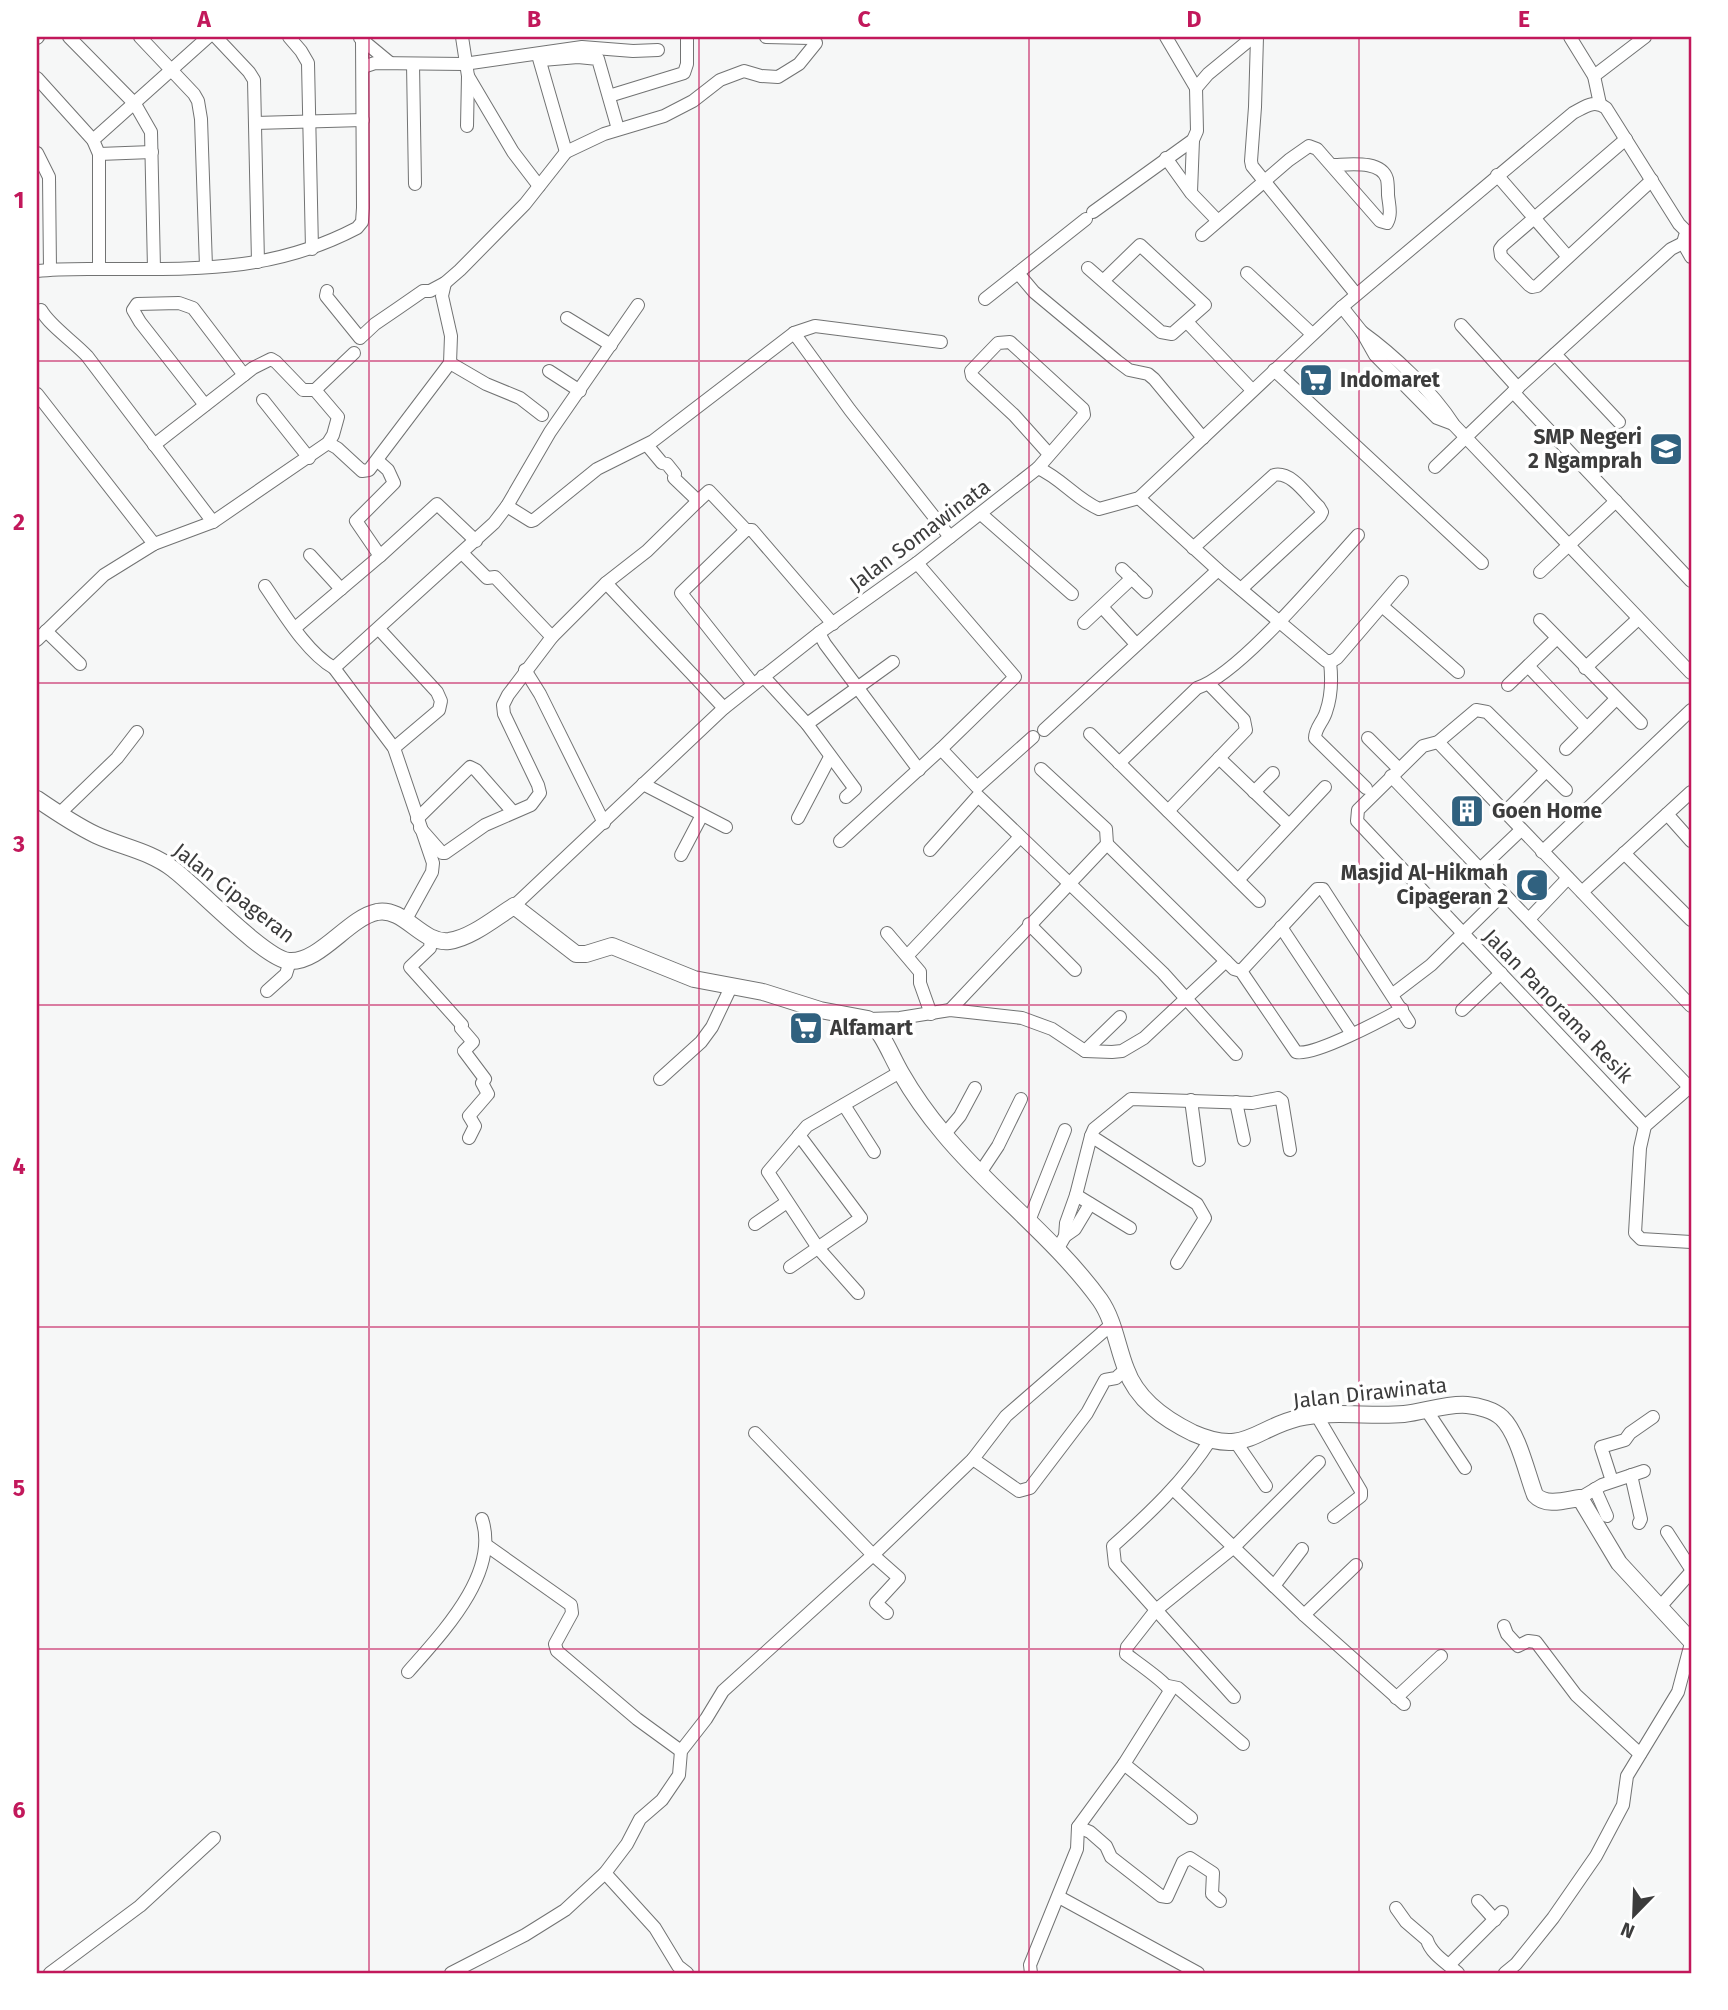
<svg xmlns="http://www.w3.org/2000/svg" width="1728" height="2010" viewBox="0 0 1728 2010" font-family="'Fira Sans',sans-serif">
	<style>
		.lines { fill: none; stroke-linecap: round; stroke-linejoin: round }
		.street-casing { stroke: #727373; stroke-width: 14 }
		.secondary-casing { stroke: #727373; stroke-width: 18 }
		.street { stroke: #fff; stroke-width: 12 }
		.secondary { stroke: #fff; stroke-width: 16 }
		.grid { fill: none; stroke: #c2185b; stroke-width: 2; stroke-opacity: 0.55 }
		.labels { text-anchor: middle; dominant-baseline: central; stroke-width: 7; stroke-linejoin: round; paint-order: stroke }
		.poi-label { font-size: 21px; font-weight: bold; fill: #3c3c3c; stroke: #fff; text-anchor: start }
		.street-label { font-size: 21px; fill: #3c3c3c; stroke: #fff }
		.neatline { fill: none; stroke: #c2185b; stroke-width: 2.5 }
		.grid-label { font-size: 23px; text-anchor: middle; font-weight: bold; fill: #c2185b }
	</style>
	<rect width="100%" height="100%" fill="#f6f7f7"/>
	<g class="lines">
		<g class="street-casing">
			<g id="street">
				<polyline points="69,37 135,104 151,132 154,269"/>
				<polyline points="140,37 194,94 198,101 201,119 206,267"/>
				<polyline points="216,37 249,72 254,80 258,262"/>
				<polyline points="289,37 301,51 308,63 312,249"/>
				<polyline points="462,37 468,76 513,152 539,186"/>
				<polyline points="1166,37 1196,88"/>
				<polyline points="1257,37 1255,107 1251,161 1252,166 1356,294"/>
				<polyline points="1570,37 1594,76 1600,104"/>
				<polyline points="37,38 38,37"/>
				<polyline points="360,38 389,62"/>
				<polyline points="538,55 566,152"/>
				<polyline points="542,60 578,57 598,59 618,129"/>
				<polyline points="413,64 415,184"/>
				<polyline points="363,67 375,63 464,64 582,47 633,51 658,50"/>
				<polyline points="1594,76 1645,37"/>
				<polyline points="37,78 93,140 99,154 99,269"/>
				<polyline points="609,96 684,73 687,64 687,37"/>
				<polyline points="255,123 363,120"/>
				<polyline points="467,126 468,76"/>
				<polyline points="1626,139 1503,245 1500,249 1501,256 1529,285 1532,287 1537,286 1652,180"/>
				<polyline points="93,140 208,37"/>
				<polyline points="37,153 49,177 50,269"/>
				<polyline points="99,154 152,152"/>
				<polyline points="1166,158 1191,193 1217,220"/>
				<polyline points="1497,175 1568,257"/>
				<polyline points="1191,192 1193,140"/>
				<polyline points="1093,212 1193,140 1197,131 1196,88 1208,74 1253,37"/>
				<path d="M1202,235L1289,160L1309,146L1317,149L1380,221L1387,223C1392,214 1389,205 1388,195C1388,190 1388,184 1387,179C1381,159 1347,165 1331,165"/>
				<polyline points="1685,236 1683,243 1691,257"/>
				<polyline points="1088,268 1161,332 1172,334 1205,305 1140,245 1103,281"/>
				<path d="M37,271C62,268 87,269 112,269C202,269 275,271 357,228L362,222L363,208L362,40"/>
				<polyline points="1018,273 1034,292 1117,361 1129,370 1148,374 1154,379 1203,438"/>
				<polyline points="1247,273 1312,334"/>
				<polyline points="327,291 326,296 360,338 375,324 397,309 423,291 430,291 445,283 460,270 525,204 566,152 604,134 664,116 693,101 720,80 744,71 761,76 778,77 799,64 816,43 810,38 766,37"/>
				<polyline points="985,299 1086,219"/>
				<polyline points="1342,307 1362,332 1375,355 1437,418 1453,424"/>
				<path d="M41,310C50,326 73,341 87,356L213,522"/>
				<polyline points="567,318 611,345"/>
				<polyline points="1187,322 1252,390"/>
				<polyline points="1461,325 1518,388"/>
				<path d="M1362,332C1394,355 1432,391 1454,425L1691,673"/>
				<polyline points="794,333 815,326 941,342"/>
				<polyline points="1555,354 1619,422"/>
				<polyline points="450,363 486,384 520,398 542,415"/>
				<polyline points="1274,370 1482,563"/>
				<polyline points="549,371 580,391"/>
				<polyline points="1513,392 1691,581"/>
				<polyline points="37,394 154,544"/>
				<polyline points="263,400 309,458"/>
				<polyline points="205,405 140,322 133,310 137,304 179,303 193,308 244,375"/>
				<polyline points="328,443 337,448 362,471 369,470 450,363 451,336 442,296 445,283"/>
				<polyline points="154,445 253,368 271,359 276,362 303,390 315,390 354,353"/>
				<polyline points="647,445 662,463 667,464 675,474 674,478 698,501 709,491 746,530"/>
				<polyline points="378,461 388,470 394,483 356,521 380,556"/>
				<polyline points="1435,467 1513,392 1671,249 1683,243"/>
				<polyline points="1038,468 1084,415 1083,409 1010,342 998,343 971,371 972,376 1014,415 1049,454"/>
				<polyline points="1139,498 1218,570 1326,661 1332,661 1337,658 1402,582"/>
				<polyline points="507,506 531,521 534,520 597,469 653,441 794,333 850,410 950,537"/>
				<polyline points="981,514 1072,594"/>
				<path d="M1193,548L1274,475C1292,471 1307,496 1319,507L1322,512L1320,516L1241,589"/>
				<polyline points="462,553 487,578 495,577 552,637"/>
				<polyline points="310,555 341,589"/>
				<polyline points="1122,569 1146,592"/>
				<polyline points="1540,572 1616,501"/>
				<polyline points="606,583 724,708"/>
				<path d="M265,586C283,612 306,652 334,668L394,748L433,863L432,872L405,921"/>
				<polyline points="1382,606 1458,672"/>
				<polyline points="1102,607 1136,644"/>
				<polyline points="1540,620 1641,723"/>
				<polyline points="1084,623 1132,578"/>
				<polyline points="295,628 380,556 437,504 476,541"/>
				<polyline points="379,629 437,692 441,701 439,710 394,748"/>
				<polyline points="46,631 80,664"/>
				<polyline points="819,633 825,644 919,770"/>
				<polyline points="37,640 104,575 154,544 213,522 328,443 333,435 338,417 315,390"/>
				<path d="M1330,662C1332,679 1332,695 1326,712C1323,722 1315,728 1315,738L1366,788"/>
				<polyline points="1528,666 1587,728"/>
				<polyline points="334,668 494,523 507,506 550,432 638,305"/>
				<polyline points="1585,668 1638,619"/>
				<polyline points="525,670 540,694 604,823"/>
				<polyline points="763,676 807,724 855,789 846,797"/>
				<polyline points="753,684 681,593 746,530 752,530 833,624"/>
				<polyline points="1508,685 1557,638"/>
				<polyline points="807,724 893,662"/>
				<polyline points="1044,730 1218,570"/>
				<polyline points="1090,734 1259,901"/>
				<polyline points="1368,738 1399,769"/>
				<polyline points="1438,742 1691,1006"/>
				<polyline points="941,749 977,787 1033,737"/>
				<polyline points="1566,749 1616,699"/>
				<polyline points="1219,758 1289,825"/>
				<path d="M1119,763L1197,688C1239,675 1325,571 1358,535"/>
				<polyline points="1391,776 1690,1088"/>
				<polyline points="643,784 726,827"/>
				<polyline points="1566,790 1487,712 1476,710 1438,742 1423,746 1358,810 1357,821 1645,1126"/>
				<polyline points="1254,792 1273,773"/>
				<polyline points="1168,811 1246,730 1244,720 1209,684"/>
				<polyline points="1505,812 1546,771"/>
				<polyline points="59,814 117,758 137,732"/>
				<polyline points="1667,814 1691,841"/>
				<polyline points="798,818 830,757"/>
				<polyline points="417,819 470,767 476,770 513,812"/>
				<polyline points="420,828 442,853 445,853 485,825 531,805 540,793 538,785 504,714 503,705 508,695 552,637 606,583 647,551 698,501"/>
				<polyline points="840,841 941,749 1015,677 917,563"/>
				<path d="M1107,844L1234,969L1241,971L1296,1052C1313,1057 1384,1019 1402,1009"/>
				<polyline points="930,850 978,796 1163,973 1236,1054"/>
				<polyline points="1542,852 1691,710"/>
				<polyline points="1624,853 1691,920"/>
				<polyline points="681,855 702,815"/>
				<polyline points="1480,869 1521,830"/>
				<polyline points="1238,880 1325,787"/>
				<polyline points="1582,892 1691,792"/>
				<path d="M514,906L724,708L819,633L917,563L1038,468C1061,478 1076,499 1099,509L1139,498L1342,307L1573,113C1585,107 1594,99 1606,108L1679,224L1687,232H1691"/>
				<polyline points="1529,919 1568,878"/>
				<polyline points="1029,924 1075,970"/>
				<polyline points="1281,927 1352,1034"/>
				<polyline points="887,933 920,972 920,983 931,1014"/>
				<polyline points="431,938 430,948 410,967 462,1025 461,1028 473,1042 464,1051 485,1079 482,1083 488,1094 469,1116 475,1126 469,1138"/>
				<polyline points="908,955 1020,837"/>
				<polyline points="1241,971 1317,889 1323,889 1409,1022"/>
				<polyline points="267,991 286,974 290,961"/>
				<polyline points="1393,994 1431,965 1503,894"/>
				<polyline points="950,1010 1107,844 1106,829 1041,769"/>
				<polyline points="1462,1010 1501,973"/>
				<polyline points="868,1019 900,1018 950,1010 1022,1018 1052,1029 1085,1051 1112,1052 1122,1051 1144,1038 1226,961"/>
				<polyline points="1085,1051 1120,1017"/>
				<polyline points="660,1079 701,1042 712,1027 731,987"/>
				<polyline points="1691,1086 1645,1126 1640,1148 1635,1233 1641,1239 1691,1242"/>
				<polyline points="1191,1100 1199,1160"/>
				<polyline points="1236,1102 1244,1140"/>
				<polyline points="844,1105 874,1152"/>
				<polyline points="944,1135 960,1116 975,1088"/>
				<polyline points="1091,1136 1094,1129 1131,1099 1252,1103 1278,1098 1282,1101 1290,1150"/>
				<polyline points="980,1173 998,1146 1021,1099"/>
				<polyline points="1076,1195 1130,1228"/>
				<polyline points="1029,1221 1065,1130"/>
				<polyline points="755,1224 787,1202"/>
				<polyline points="1065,1236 1075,1229 1090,1204"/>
				<polyline points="1057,1250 1065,1236 1066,1223 1076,1195 1091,1136 1197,1204 1205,1218 1177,1263"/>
				<polyline points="790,1267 861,1218 799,1135"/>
				<polyline points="858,1293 818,1248 768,1172 807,1126 900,1072"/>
				<polyline points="1427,1411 1465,1468"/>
				<polyline points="1317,1416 1361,1491 1361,1496 1334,1517"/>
				<polyline points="755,1433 873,1555 899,1578 876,1603 887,1613"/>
				<path d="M1211,1439C1184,1481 1150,1513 1113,1546L1115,1564L1234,1697"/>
				<polyline points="1235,1441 1266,1486"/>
				<polyline points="973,1459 1006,1416 1112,1324"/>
				<polyline points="1631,1475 1641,1519 1639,1523"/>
				<polyline points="1612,1481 1601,1447 1625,1440 1630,1433 1653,1417"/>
				<polyline points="1173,1489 1304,1615 1404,1704"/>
				<polyline points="1595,1489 1607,1516"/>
				<polyline points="1580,1498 1602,1485 1644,1471"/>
				<polyline points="1667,1532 1691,1569"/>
				<polyline points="486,1545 571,1605 572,1613 555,1644 557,1651 637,1719 681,1751"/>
				<polyline points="1274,1586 1302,1549"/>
				<polyline points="1659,1608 1691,1572"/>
				<polyline points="1304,1615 1356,1565"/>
				<polyline points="1504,1626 1507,1634 1518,1646 1528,1641 1536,1642 1576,1695 1640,1754"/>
				<path d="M408,1672C441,1634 500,1574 482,1519"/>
				<polyline points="1168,1686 1178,1688 1243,1744"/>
				<polyline points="1396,1698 1441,1656"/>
				<polyline points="1124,1764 1191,1818"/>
				<polyline points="1078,1827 1090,1832 1106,1846 1111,1857 1161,1896 1167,1897 1183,1862 1190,1858 1213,1873 1212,1894 1220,1901"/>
				<polyline points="605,1873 655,1928 678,1966 687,1973"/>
				<polyline points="1059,1897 1198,1973"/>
				<polyline points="1478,1901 1495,1920"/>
				<path d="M1396,1908L1406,1922L1427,1940C1431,1954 1447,1963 1458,1973"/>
				<polyline points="1449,1965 1502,1912"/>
				<polyline points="50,1973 140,1906 214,1838"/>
				<polyline points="451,1973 525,1935 565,1910 605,1873 627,1844 640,1819 662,1800 679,1775 681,1751 706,1719 723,1691 873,1555 973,1459 1019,1491 1030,1488 1087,1413 1105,1380 1116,1378 1126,1369"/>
				<path d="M1031,1973L1030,1965L1077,1849L1078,1827L1124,1764L1170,1691C1166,1682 1136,1662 1126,1654L1127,1647L1156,1610L1234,1547L1319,1462"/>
				<polyline points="1505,1973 1516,1964 1553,1918 1596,1856 1623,1805 1627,1776 1678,1692 1691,1643"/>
			</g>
		</g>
		<g class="secondary-casing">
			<path id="secondary" d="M37,799C56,812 75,825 96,835C122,847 150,851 173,869C197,887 265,959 289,961C320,963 348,918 377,912C405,907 421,944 449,941C471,938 495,918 514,906L576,954H586L612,946L694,979L763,992L820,1010L868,1019C884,1035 890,1054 901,1073C913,1094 928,1115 944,1134C992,1192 1055,1238 1100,1300C1114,1320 1117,1346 1126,1369C1137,1400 1164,1419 1193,1433C1245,1456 1254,1429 1298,1418C1332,1410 1369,1417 1404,1414C1423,1412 1449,1403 1467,1405C1478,1406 1494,1410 1502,1418C1518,1433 1527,1474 1535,1495C1546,1507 1566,1500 1580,1498L1619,1563L1691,1641"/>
		</g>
		<use href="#street" class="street"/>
		<use href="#secondary" class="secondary"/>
	</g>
	<path class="grid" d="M369,37V1973M699,37V1973M1029,37V1973M1359,37V1973M37,361H1691M37,683H1691M37,1005H1691M37,1327H1691M37,1649H1691"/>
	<defs>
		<g id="supermarket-square" transform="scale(1.75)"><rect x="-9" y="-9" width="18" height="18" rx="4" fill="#30617f" stroke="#fff"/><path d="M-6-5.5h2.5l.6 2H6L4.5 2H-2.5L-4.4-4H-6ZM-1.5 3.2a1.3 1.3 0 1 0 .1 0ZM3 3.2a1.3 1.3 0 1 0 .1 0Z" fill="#fff"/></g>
		<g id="school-square" transform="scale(1.75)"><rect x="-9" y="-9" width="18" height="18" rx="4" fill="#30617f" stroke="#fff"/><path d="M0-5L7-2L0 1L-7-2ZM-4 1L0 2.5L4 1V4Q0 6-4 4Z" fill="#fff"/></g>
		<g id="building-square" transform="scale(1.75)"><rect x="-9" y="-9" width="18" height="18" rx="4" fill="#30617f" stroke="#fff"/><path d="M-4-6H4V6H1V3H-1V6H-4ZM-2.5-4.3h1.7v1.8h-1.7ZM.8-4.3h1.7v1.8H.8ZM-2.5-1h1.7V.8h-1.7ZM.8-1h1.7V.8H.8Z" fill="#fff"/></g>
		<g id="mosque-square" transform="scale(1.75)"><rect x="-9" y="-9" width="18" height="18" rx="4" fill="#30617f" stroke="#fff"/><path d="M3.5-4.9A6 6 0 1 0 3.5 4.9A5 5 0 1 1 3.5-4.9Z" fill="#fff"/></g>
	</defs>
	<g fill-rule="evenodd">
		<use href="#supermarket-square" x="1316" y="380"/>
		<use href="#school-square" x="1666" y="449"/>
		<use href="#building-square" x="1467" y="811"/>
		<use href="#mosque-square" x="1532" y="885"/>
		<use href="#supermarket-square" x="806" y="1028"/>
	</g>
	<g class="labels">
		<g class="poi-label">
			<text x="1340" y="380">Indomaret</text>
			<text x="1642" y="437" text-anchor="end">SMP Negeri<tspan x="1642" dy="24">2 Ngamprah</tspan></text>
			<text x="1492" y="811">Goen Home</text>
			<text x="1508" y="873" text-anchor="end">Masjid Al-Hikmah<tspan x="1508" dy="24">Cipageran 2</tspan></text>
			<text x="830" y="1028">Alfamart</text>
		</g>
		<g class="street-label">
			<text transform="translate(920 535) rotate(-37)">Jalan Somawinata</text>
			<text transform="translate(234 893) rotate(38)">Jalan Cipageran</text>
			<text transform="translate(1558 1006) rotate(46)">Jalan Panorama Resik</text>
			<text transform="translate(1370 1393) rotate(-6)">Jalan Dirawinata</text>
		</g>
	</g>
	<rect width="1728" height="2010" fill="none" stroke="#ffffff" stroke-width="77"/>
	<g transform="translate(1634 1915) rotate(203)" stroke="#ffffff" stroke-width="5" paint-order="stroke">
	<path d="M0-5L12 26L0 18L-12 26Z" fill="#3c3c3c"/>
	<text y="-10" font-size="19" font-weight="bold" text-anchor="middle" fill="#3c3c3c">N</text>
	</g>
	<rect x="38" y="38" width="1652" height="1934" class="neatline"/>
	<g class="grid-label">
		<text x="204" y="27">A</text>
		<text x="534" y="27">B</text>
		<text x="864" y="27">C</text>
		<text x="1194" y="27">D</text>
		<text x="1524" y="27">E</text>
		<text x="19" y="208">1</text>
		<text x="19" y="530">2</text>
		<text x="19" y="852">3</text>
		<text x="19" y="1174">4</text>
		<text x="19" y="1496">5</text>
		<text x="19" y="1818">6</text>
	</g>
</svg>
